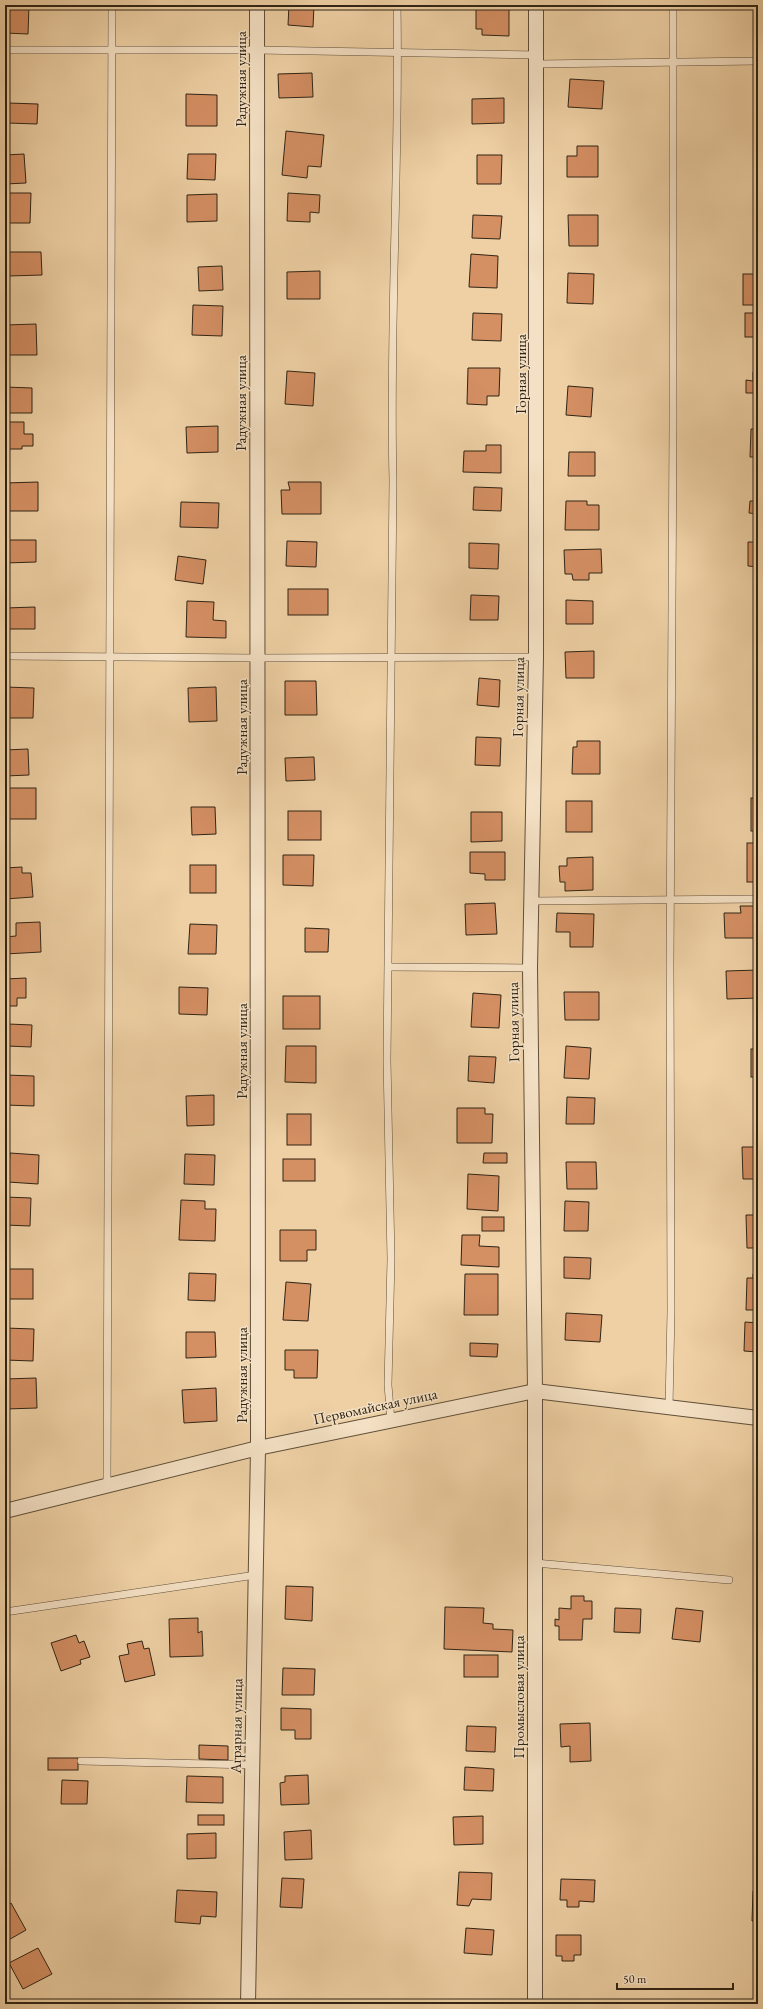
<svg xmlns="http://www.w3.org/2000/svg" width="763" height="2009" viewBox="0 0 763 2009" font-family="'EB Garamond',serif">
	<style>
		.building { fill: #d48f63; stroke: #302415 }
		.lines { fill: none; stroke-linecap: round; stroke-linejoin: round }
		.service-casing { stroke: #604f39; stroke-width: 8 }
		.minor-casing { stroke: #604f39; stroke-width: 16 }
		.service { stroke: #f4e0c4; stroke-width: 7 }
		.minor { stroke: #f4e0c4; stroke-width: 14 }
		.labels { text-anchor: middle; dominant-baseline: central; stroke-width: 3; stroke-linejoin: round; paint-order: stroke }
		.street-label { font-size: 15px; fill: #302415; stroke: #f4e0c4 }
	</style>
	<rect width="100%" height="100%" fill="#eed0a4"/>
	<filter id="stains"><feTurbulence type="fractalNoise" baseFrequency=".005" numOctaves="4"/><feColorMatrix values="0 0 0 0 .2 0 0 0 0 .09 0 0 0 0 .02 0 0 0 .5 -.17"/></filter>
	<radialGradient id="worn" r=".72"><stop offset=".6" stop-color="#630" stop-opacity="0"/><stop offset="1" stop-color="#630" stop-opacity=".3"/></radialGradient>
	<g class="building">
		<polygon points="5,5 29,5 28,34 5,33"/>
		<polygon points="289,5 314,5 313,27 288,25"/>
		<polygon points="476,7 509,8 509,36 482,35 482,29 476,29"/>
		<polygon points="312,73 313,97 279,98 278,74"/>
		<polygon points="570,79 604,81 602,109 568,107"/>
		<polygon points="186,94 217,95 217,126 186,126"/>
		<polygon points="504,98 504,123 472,124 472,99"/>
		<rect x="755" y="100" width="3" height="29"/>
		<polygon points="8,103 38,104 37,124 7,123"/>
		<polygon points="286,131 324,135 321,167 308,166 307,178 282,175"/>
		<polygon points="577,146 598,146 598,177 567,177 567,156 577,156"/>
		<polygon points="24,154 26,183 5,184 5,155"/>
		<polygon points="188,154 216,154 215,180 187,179"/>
		<polygon points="477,155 502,155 501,184 477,184"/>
		<polygon points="5,193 31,193 30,223 5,223"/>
		<polygon points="288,193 320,195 319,213 310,212 310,222 287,221"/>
		<polygon points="217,194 217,221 187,222 187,195"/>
		<polygon points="473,215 502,216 500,239 472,238"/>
		<polygon points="568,215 598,215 598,246 569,246"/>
		<polygon points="757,216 758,216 758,245 755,245"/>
		<polygon points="8,252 41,252 42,275 8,276"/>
		<polygon points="471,254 498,256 497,288 469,287"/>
		<polygon points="222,266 223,290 199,291 198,267"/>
		<polygon points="320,271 320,299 287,299 287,272"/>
		<polygon points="568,273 594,274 593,304 567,303"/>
		<rect x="743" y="274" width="15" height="31"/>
		<polygon points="193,305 223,306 222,336 192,335"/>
		<polygon points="473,313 502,314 501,341 472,340"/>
		<rect x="745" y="313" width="13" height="24"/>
		<polygon points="36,324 37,355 5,355 5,325"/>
		<polygon points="468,368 500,368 499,396 487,396 487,405 467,404"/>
		<polygon points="287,371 315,373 313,406 285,404"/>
		<polygon points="753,372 758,372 758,393 746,393 746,380 753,381"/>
		<polygon points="568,386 593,388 591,417 566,415"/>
		<polygon points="5,387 32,388 32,413 5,413"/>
		<polygon points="5,422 24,422 24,434 33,434 33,446 22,446 22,449 5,449"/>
		<polygon points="218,426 218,452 187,453 186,427"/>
		<polygon points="751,429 758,429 758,457 750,457"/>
		<polygon points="486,445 501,445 501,473 463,472 464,451 486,451"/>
		<polygon points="569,452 595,452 595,476 568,476"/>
		<polygon points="38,482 38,511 6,511 5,483"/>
		<polygon points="288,482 321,482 321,514 282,514 281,490 290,490"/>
		<polygon points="756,484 758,485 758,514 749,513 750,501 755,501"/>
		<polygon points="474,487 502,488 501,511 473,510"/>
		<polygon points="566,501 587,501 587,505 599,505 599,530 565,530"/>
		<polygon points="181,502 219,503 218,528 180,527"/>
		<polygon points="5,540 36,540 36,562 5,563"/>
		<polygon points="287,541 317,542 316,567 286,566"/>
		<polygon points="748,542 758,542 758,567 748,566"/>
		<polygon points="469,543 499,544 498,569 469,568"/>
		<polygon points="601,549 602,573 589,573 589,580 573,580 572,574 565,574 564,550"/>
		<polygon points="178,556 206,560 203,584 175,580"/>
		<rect x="288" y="589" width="40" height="26"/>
		<polygon points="471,595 499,596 498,620 470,620"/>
		<polygon points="566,600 593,601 593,624 566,624"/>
		<polygon points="187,601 214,602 213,620 226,621 226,638 186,637"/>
		<polygon points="35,607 35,629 5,629 5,608"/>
		<polygon points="594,651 594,678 566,678 565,652"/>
		<polygon points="479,678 500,680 499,707 477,705"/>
		<polygon points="285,681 316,681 317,715 285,715"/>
		<polygon points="5,687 34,688 33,718 5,718"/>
		<polygon points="216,687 217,721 189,722 188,688"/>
		<polygon points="476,737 501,738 500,766 475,765"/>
		<polygon points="577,741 600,741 600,774 572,774 573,747 577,747"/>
		<polygon points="28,749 29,775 5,776 5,750"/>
		<polygon points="314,757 315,780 286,781 285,758"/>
		<rect x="5" y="788" width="31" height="31"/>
		<rect x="751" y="798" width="7" height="33"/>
		<rect x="566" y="801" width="26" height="31"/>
		<polygon points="191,807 215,807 216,834 192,835"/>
		<rect x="288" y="811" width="33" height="29"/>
		<polygon points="471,812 502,812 502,841 471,842"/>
		<rect x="747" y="843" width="11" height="39"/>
		<polygon points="470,852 505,852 505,880 485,880 485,874 470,873"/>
		<polygon points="283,855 314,855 313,886 283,885"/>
		<polygon points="593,857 593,890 565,891 565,882 560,882 559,866 567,866 567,858"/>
		<rect x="190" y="865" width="26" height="28"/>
		<polygon points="22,867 22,873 31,873 33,897 5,899 5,868"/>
		<polygon points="495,903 497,934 466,935 465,904"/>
		<polygon points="740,906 754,906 754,912 758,912 758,938 725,938 724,913 741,913"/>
		<polygon points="557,913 594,914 593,947 570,947 570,932 556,932"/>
		<polygon points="40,922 41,952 5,954 5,937 16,936 16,923"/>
		<polygon points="190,924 217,925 216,954 188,954"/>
		<polygon points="305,928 329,929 328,952 305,952"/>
		<polygon points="758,970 758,998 727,999 726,971"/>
		<polygon points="26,978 26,998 17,998 17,1006 5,1006 5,979"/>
		<polygon points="179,987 208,988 207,1015 179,1014"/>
		<polygon points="564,992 599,992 599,1020 565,1020"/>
		<polygon points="473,993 501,995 499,1028 471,1027"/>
		<rect x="283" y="996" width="37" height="33"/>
		<polygon points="8,1024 32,1025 31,1047 7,1046"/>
		<polygon points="286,1046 316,1046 316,1083 285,1082"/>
		<polygon points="566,1046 591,1048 589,1079 564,1078"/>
		<rect x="751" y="1049" width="7" height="28"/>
		<polygon points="469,1056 496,1057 494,1083 468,1081"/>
		<polygon points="6,1075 34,1076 34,1106 5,1105"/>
		<polygon points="756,1086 758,1086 758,1111 755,1111"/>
		<polygon points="214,1095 214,1125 187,1126 186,1096"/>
		<polygon points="567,1097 595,1098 594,1124 566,1124"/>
		<polygon points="457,1108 485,1108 485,1114 493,1114 492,1143 457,1143"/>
		<rect x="287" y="1114" width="24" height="31"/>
		<polygon points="742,1147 758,1147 758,1179 743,1179"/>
		<polygon points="10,1153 39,1155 38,1184 8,1182"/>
		<polygon points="484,1153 507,1153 507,1163 483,1163"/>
		<polygon points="185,1154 215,1155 214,1185 184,1184"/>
		<rect x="283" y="1159" width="32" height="22"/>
		<polygon points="566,1162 596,1162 597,1189 567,1189"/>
		<polygon points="468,1174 499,1176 498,1211 467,1209"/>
		<polygon points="5,1197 31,1198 30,1226 5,1225"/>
		<polygon points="181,1200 205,1201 205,1209 216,1209 215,1241 179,1240"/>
		<polygon points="565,1201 589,1202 588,1231 564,1231"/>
		<polygon points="746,1215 758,1215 758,1248 747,1248"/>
		<rect x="482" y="1217" width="22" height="14"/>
		<polygon points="280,1230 316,1230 316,1250 307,1250 307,1261 280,1261"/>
		<polygon points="462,1235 480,1235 479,1246 499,1247 499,1267 461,1265"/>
		<polygon points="564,1257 591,1258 590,1279 564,1278"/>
		<rect x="5" y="1269" width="28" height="30"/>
		<polygon points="189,1273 216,1274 215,1301 188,1300"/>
		<polygon points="465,1274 498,1274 498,1315 464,1315"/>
		<polygon points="753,1274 758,1274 758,1310 746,1310 747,1278 753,1278"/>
		<polygon points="286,1282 311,1284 308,1321 283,1320"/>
		<polygon points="566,1313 602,1315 600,1342 565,1340"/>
		<polygon points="745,1322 758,1323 758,1352 744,1351"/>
		<polygon points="5,1328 34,1329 33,1361 5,1360"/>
		<polygon points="186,1332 215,1332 216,1357 186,1358"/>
		<polygon points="470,1343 498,1344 497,1357 470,1356"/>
		<polygon points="285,1350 318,1350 317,1378 294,1378 294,1370 285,1370"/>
		<polygon points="36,1378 37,1408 6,1409 5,1379"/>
		<polygon points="216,1388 217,1421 184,1423 182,1390"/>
		<polygon points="286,1586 313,1587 312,1621 285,1619"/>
		<polygon points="571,1596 584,1596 584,1601 592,1601 592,1619 583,1619 582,1640 559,1640 559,1626 555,1626 555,1619 559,1620 559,1608 571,1609"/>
		<polygon points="445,1607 484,1608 483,1623 493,1624 493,1629 513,1630 512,1652 444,1649"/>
		<polygon points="615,1608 641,1609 640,1633 614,1632"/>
		<polygon points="676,1608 703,1611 700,1642 672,1639"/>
		<polygon points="198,1618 198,1633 202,1631 203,1656 170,1657 169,1619"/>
		<polygon points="76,1635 79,1643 84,1641 90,1657 80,1660 81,1664 61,1671 51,1643"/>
		<polygon points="142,1641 144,1649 149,1648 155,1675 125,1682 119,1656 129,1654 127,1644"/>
		<rect x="464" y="1655" width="34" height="22"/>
		<polygon points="283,1668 315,1669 314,1695 282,1695"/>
		<polygon points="281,1708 311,1709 311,1739 295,1739 295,1730 281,1730"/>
		<polygon points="590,1723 591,1761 570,1762 570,1746 561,1747 560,1724"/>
		<polygon points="467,1726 496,1727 495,1752 466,1751"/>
		<polygon points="199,1745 228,1746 228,1760 199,1759"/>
		<rect x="48" y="1758" width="30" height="12"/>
		<polygon points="465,1767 494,1769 493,1791 464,1790"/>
		<polygon points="308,1775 309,1804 281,1805 280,1783 285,1782 285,1776"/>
		<polygon points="187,1776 223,1777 223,1803 186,1802"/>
		<polygon points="62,1780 88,1781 87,1804 61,1804"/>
		<polygon points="755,1785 758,1785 758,1814 754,1814"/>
		<rect x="198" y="1815" width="26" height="10"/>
		<polygon points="483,1816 483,1844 454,1845 453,1817"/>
		<polygon points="311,1830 312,1859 285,1860 284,1832"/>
		<polygon points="216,1833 216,1858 187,1859 187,1834"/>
		<polygon points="459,1872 492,1873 491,1900 472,1899 469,1906 457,1905"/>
		<polygon points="282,1878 304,1879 302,1908 280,1907"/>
		<polygon points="561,1879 595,1880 594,1902 579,1901 579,1907 567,1907 567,1900 560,1900"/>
		<polygon points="177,1890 217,1892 216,1917 201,1916 200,1924 175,1922"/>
		<polygon points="753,1891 758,1891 758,1921 752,1921"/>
		<polygon points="11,1903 26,1930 5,1942 5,1907"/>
		<polygon points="466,1928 494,1930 492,1955 464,1953"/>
		<polygon points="556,1935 581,1935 581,1955 574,1955 574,1961 562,1961 562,1956 556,1956"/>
		<polygon points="38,1948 52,1974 23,1989 9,1963"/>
	</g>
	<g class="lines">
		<g class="service-casing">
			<g id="service">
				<polyline points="5,50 257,50 538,55"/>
				<polyline points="538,64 758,61"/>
				<polyline points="5,656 258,658 536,657"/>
				<polyline points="531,901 758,899"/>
				<polyline points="389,967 530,968"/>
				<polyline points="669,1408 671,1311 670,965 673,426 673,5"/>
				<path d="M391,1421L388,1385L391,1259L387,1060L393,481C389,322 400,164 397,5"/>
				<polyline points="107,1486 112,5"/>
				<polyline points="535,1563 729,1580"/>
				<polyline points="5,1612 256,1575"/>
				<polyline points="81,1761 253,1765"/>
			</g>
		</g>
		<g class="minor-casing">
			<g id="minor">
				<polyline points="5,1511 258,1448 535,1391 758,1418"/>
				<polyline points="248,2004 258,1448 257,5"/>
				<polyline points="535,2004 535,1391 530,968 536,657 536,5"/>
			</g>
		</g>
		<use href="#service" class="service"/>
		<use href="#minor" class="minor"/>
	</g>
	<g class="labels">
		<g class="street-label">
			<text transform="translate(240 79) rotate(-90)">Радужная улица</text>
			<text transform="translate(520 374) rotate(-90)">Горная улица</text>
			<text transform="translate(240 403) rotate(-90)">Радужная улица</text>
			<text transform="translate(518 697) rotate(-89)">Горная улица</text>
			<text transform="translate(241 727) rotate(-90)">Радужная улица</text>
			<text transform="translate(513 1022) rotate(-91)">Горная улица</text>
			<text transform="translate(241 1051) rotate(-90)">Радужная улица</text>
			<text transform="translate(241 1375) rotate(-90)">Радужная улица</text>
			<text transform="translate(375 1406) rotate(-12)">Первомайская улица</text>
			<text transform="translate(518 1697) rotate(-90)">Промысловая улица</text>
			<text transform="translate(236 1726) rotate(-89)">Аграрная улица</text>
		</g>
	</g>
	<rect width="763" height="2009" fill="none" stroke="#eed0a4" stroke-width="20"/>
	<rect x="6" y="6" width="751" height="1997" fill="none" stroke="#302415" stroke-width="2"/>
	<rect x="10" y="10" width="743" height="1989" fill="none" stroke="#302415"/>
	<path d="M617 1983v6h116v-6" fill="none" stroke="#302415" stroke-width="2"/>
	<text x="623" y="1983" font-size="12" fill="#302415" stroke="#f4e0c4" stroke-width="3" paint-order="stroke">50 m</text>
	<rect width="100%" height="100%" filter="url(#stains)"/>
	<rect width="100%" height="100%" fill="url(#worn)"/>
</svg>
